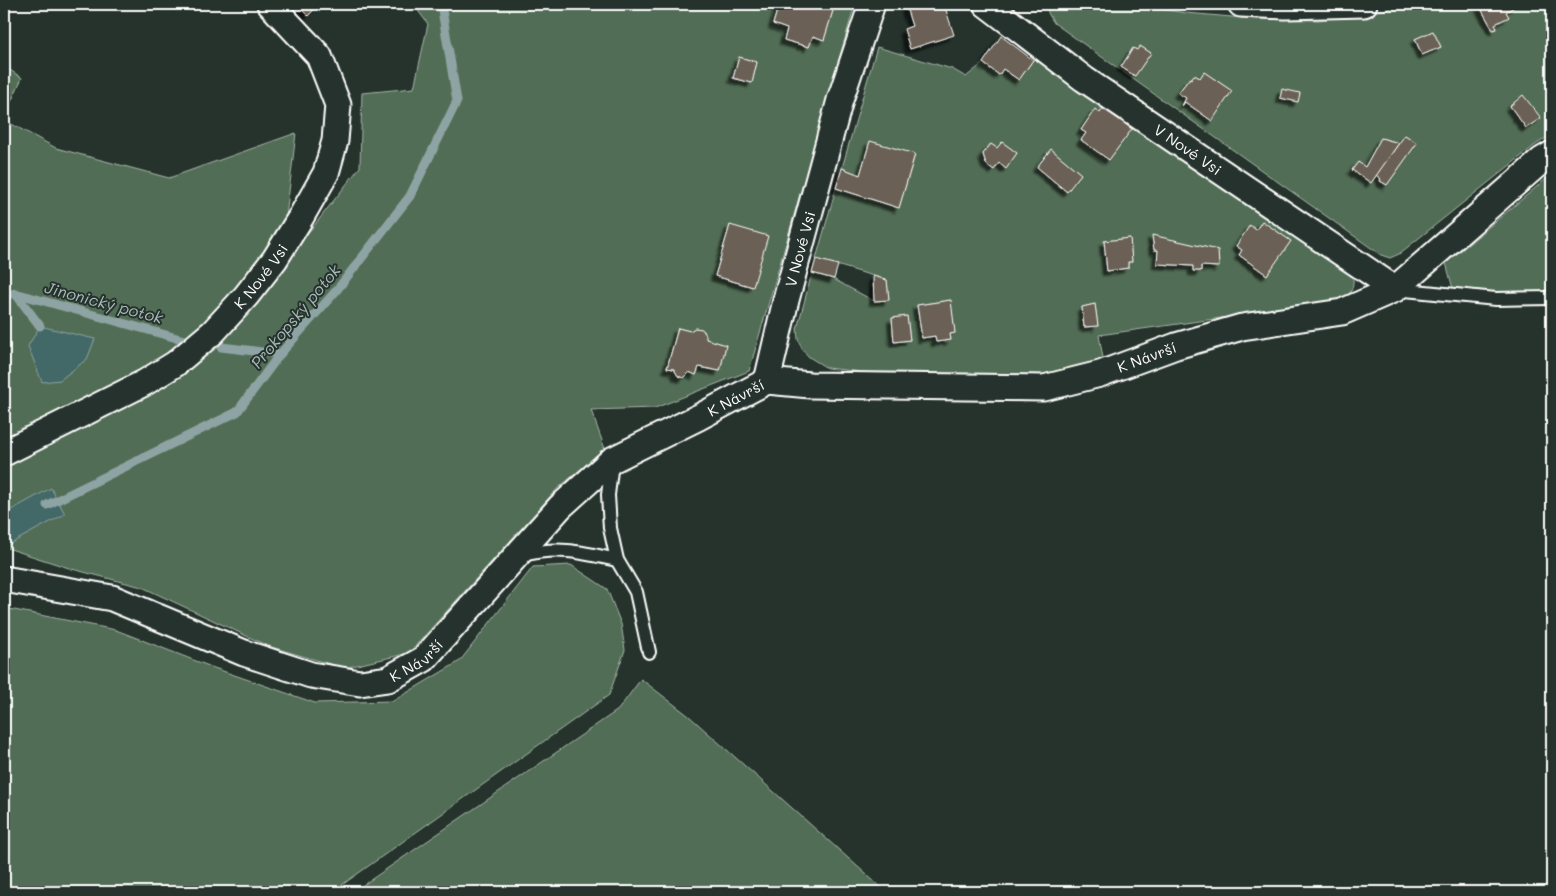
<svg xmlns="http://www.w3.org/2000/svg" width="1556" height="896" viewBox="0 0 1556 896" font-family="Mali,sans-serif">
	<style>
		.green { fill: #516d55; stroke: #a8b6aa; fill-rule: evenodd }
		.water { fill: #436767; stroke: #8ea4a4 }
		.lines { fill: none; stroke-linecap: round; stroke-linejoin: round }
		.stream { stroke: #8ea4a4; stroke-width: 9 }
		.building { fill: #6b6055; stroke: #fff; filter: url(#shadow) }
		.service-casing { stroke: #fff; stroke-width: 16 }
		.minor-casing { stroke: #fff; stroke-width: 29 }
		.service { stroke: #26332d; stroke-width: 12 }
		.minor { stroke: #26332d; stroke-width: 25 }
		.labels { text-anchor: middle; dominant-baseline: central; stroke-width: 4; stroke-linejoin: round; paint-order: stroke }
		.street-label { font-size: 15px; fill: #fff; stroke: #26332d }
		.water-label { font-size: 16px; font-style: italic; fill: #abb; stroke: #26332d }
	</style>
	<defs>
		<filter id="shadow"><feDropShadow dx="-4.5" dy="4.5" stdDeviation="1" flood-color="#0009"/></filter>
	</defs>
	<rect width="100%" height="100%" fill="#26332d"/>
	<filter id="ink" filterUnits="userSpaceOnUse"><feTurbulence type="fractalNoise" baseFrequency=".02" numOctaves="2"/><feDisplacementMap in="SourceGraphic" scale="10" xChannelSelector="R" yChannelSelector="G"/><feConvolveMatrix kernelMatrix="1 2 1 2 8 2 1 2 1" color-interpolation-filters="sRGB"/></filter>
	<g filter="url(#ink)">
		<g class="green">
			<path d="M413,4H779L773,24L787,29L785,40L809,47L813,36L824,40L835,4H855L749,371L655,408L591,410L605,449L557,489L409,653L344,668L268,646L142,587L72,569L4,547V120L56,148L169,178L296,133L283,242L289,254L313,227L360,167L362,93L414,88L428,24ZM739,57L757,62L752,83L733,78ZM730,225L752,287L715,276ZM678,328L690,331L695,328L701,329L706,339L726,345L720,371L699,367L696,375L689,372L683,378L678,376L674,369L667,368Z"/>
			<path d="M1048,4H1129L1186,13L1255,19L1319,20L1385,10L1401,4H1481L1479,6L1494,30L1497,29L1495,24L1509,17L1506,12L1517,6L1516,4H1552V134L1534,146L1399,254L1390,258L1381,255L1054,23L1048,13ZM1433,31L1441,47L1422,55L1415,39ZM1140,46L1151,53L1135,76L1121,67L1133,48L1137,50ZM1204,72L1232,91L1212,120L1184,102L1186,98L1178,93L1189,78L1191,79L1194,75L1200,78ZM1405,135L1417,143L1387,185L1380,181L1381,179L1376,175L1352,170L1358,162L1365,167L1381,138L1399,143Z"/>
			<path d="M877,47L952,69L966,77L983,63L999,75L1003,69L1019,80L1041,49L1353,274C1354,291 1351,295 1336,302L1099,335L1104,364L1023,379L899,376L827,368L809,357L802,349L798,339L797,329L812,273L833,279L874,301L889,300L887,280L816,259L836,188L899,208L915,155L870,142L860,175L842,168ZM1103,109L1132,129L1109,160L1082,140L1086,133L1081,130L1095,110L1100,113ZM1002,142L1017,153L1006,168L999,163L994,170L983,154L990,144L997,148ZM1051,149L1081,174L1067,191L1037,167ZM1262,221L1291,241L1267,275L1239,255L1242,250L1236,246L1250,226L1256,230ZM1153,236L1218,250L1219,267L1201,266V271H1194L1193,266L1158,264V250H1154ZM1130,238L1132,262H1128V268L1108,271L1105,241ZM950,300L955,333L950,334L951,340L936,342L935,336L922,337L917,305ZM1095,304L1098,326L1084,327L1082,307ZM907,316L910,340L895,342L892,318Z"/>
			<polygon points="4,66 22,78 4,117"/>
			<polygon points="1552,174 1552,293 1455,296 1446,263"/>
			<polygon points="571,565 607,589 621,624 625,650 609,695 332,892 4,892 4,608 116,630 214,668 315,703 393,701 460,661 533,567"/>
			<polygon points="641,679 689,716 886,892 353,892 618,710"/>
		</g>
		<g class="water">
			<polygon points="40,326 95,339 87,359 60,380 42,382 28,346"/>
			<polygon points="51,488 65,514 4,547 4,514"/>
		</g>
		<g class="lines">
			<g class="stream">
				<polyline points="15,293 40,326"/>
				<polyline points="4,296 15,293 184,340"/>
				<polyline points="221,347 280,354"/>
				<polyline points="47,505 237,412 280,354 336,291 410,196 457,101 441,4"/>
			</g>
		</g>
		<g class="building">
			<polygon points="296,4 319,4 308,16"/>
			<polygon points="779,4 835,4 824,40 813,36 809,47 784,40 787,29 773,24"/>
			<polygon points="914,4 944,4 954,35 910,49 904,29 912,26 906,7"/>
			<polygon points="1481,4 1516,4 1517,5 1506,12 1509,17 1495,24 1497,29 1493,30 1479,5"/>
			<polygon points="1433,31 1441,47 1422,55 1415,39"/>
			<polygon points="1001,36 1033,60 1019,80 1003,69 999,75 983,63"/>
			<polygon points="1140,46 1151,53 1135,76 1121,67 1133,48 1137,50"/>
			<polygon points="739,57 757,62 752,83 733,78"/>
			<polygon points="1204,72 1232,91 1212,121 1185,102 1182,106 1186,98 1178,93 1190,78 1191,79 1194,75 1200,78"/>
			<polygon points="1282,89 1300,93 1298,102 1280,98"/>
			<polygon points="1523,95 1541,118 1526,128 1510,106"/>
			<polygon points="1103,108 1132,129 1109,160 1081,140 1086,133 1081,130 1095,109 1100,113"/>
			<polygon points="1405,135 1417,143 1387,185 1380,181 1381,179 1376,175"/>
			<polygon points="1381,138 1399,143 1371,183 1352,170 1358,162 1365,167"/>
			<polygon points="870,141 915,154 899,208 836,188 842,168 860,175"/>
			<polygon points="1002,142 1017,153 1006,169 999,163 994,170 986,164 983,154 991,144 997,148"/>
			<polygon points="1051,149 1081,174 1067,192 1037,167"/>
			<polygon points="1262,221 1291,241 1267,275 1239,255 1242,250 1236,246 1250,225 1256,230"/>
			<polygon points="730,225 768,236 753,287 715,276"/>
			<polygon points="1152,235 1218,250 1219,267 1201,266 1201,271 1193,271 1193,266 1157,264 1158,250 1154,250"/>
			<polygon points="1130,238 1132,262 1128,262 1128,268 1107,271 1104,241"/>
			<polygon points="816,259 838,265 834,279 812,273"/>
			<polygon points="873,276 887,280 889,300 874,301"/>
			<polygon points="951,300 955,333 950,334 951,340 936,342 935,336 922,338 917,305"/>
			<polygon points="1095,304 1098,326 1084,327 1082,307"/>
			<polygon points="907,316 910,340 894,342 892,318"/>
			<polygon points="678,328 690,331 695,328 702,329 706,335 706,339 726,345 720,371 699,367 696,375 689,372 683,378 678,376 674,369 667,368"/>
		</g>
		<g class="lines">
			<g class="service-casing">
				<g id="service">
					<polyline points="1395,289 1496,299 1552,298"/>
					<polyline points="612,462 608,495 610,528 617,560 636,592 649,652"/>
					<path d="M522,555C559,546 581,552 617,560"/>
				</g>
			</g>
			<g class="minor-casing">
				<g id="minor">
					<path id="s1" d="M986,4L1084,79L1395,289"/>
					<polyline points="1241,4 1285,6 1364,4"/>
					<path id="s2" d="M767,381L786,300L840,100L872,4"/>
					<path id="s3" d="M4,453L144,383L175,364L213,332L246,296L275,259L301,217L326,173L335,141L338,105L319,56L270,4"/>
					<path id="s4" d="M4,579L112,598L244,653L311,675L360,683L388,679L424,659L560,507L612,460L699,417L767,381L810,385L1044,388L1100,374L1176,346L1242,327L1342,312L1395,289L1542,160L1552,154"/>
				</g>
			</g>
			<use href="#service" class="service"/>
			<use href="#minor" class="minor"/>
		</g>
	</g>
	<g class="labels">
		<g class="street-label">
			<text stroke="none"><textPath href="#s1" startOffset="249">V Nové Vsi</textPath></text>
			<text stroke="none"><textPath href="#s2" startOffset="136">V Nové Vsi</textPath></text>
			<text stroke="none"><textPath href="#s3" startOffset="316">K Nové Vsi</textPath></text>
			<text stroke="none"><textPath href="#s4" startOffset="1275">K Návrší</textPath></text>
			<text stroke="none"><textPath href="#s4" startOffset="855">K Návrší</textPath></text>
			<text stroke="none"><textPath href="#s4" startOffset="435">K Návrší</textPath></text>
		</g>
		<g class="water-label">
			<text transform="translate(104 302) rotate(15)">Jinonický potok</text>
			<text transform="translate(295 316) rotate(-50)">Prokopský potok</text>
		</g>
	</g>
	<rect width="1556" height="896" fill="none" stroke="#26332d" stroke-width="20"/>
	<rect x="10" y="10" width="1536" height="876" fill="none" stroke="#fff" stroke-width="2" filter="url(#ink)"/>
</svg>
